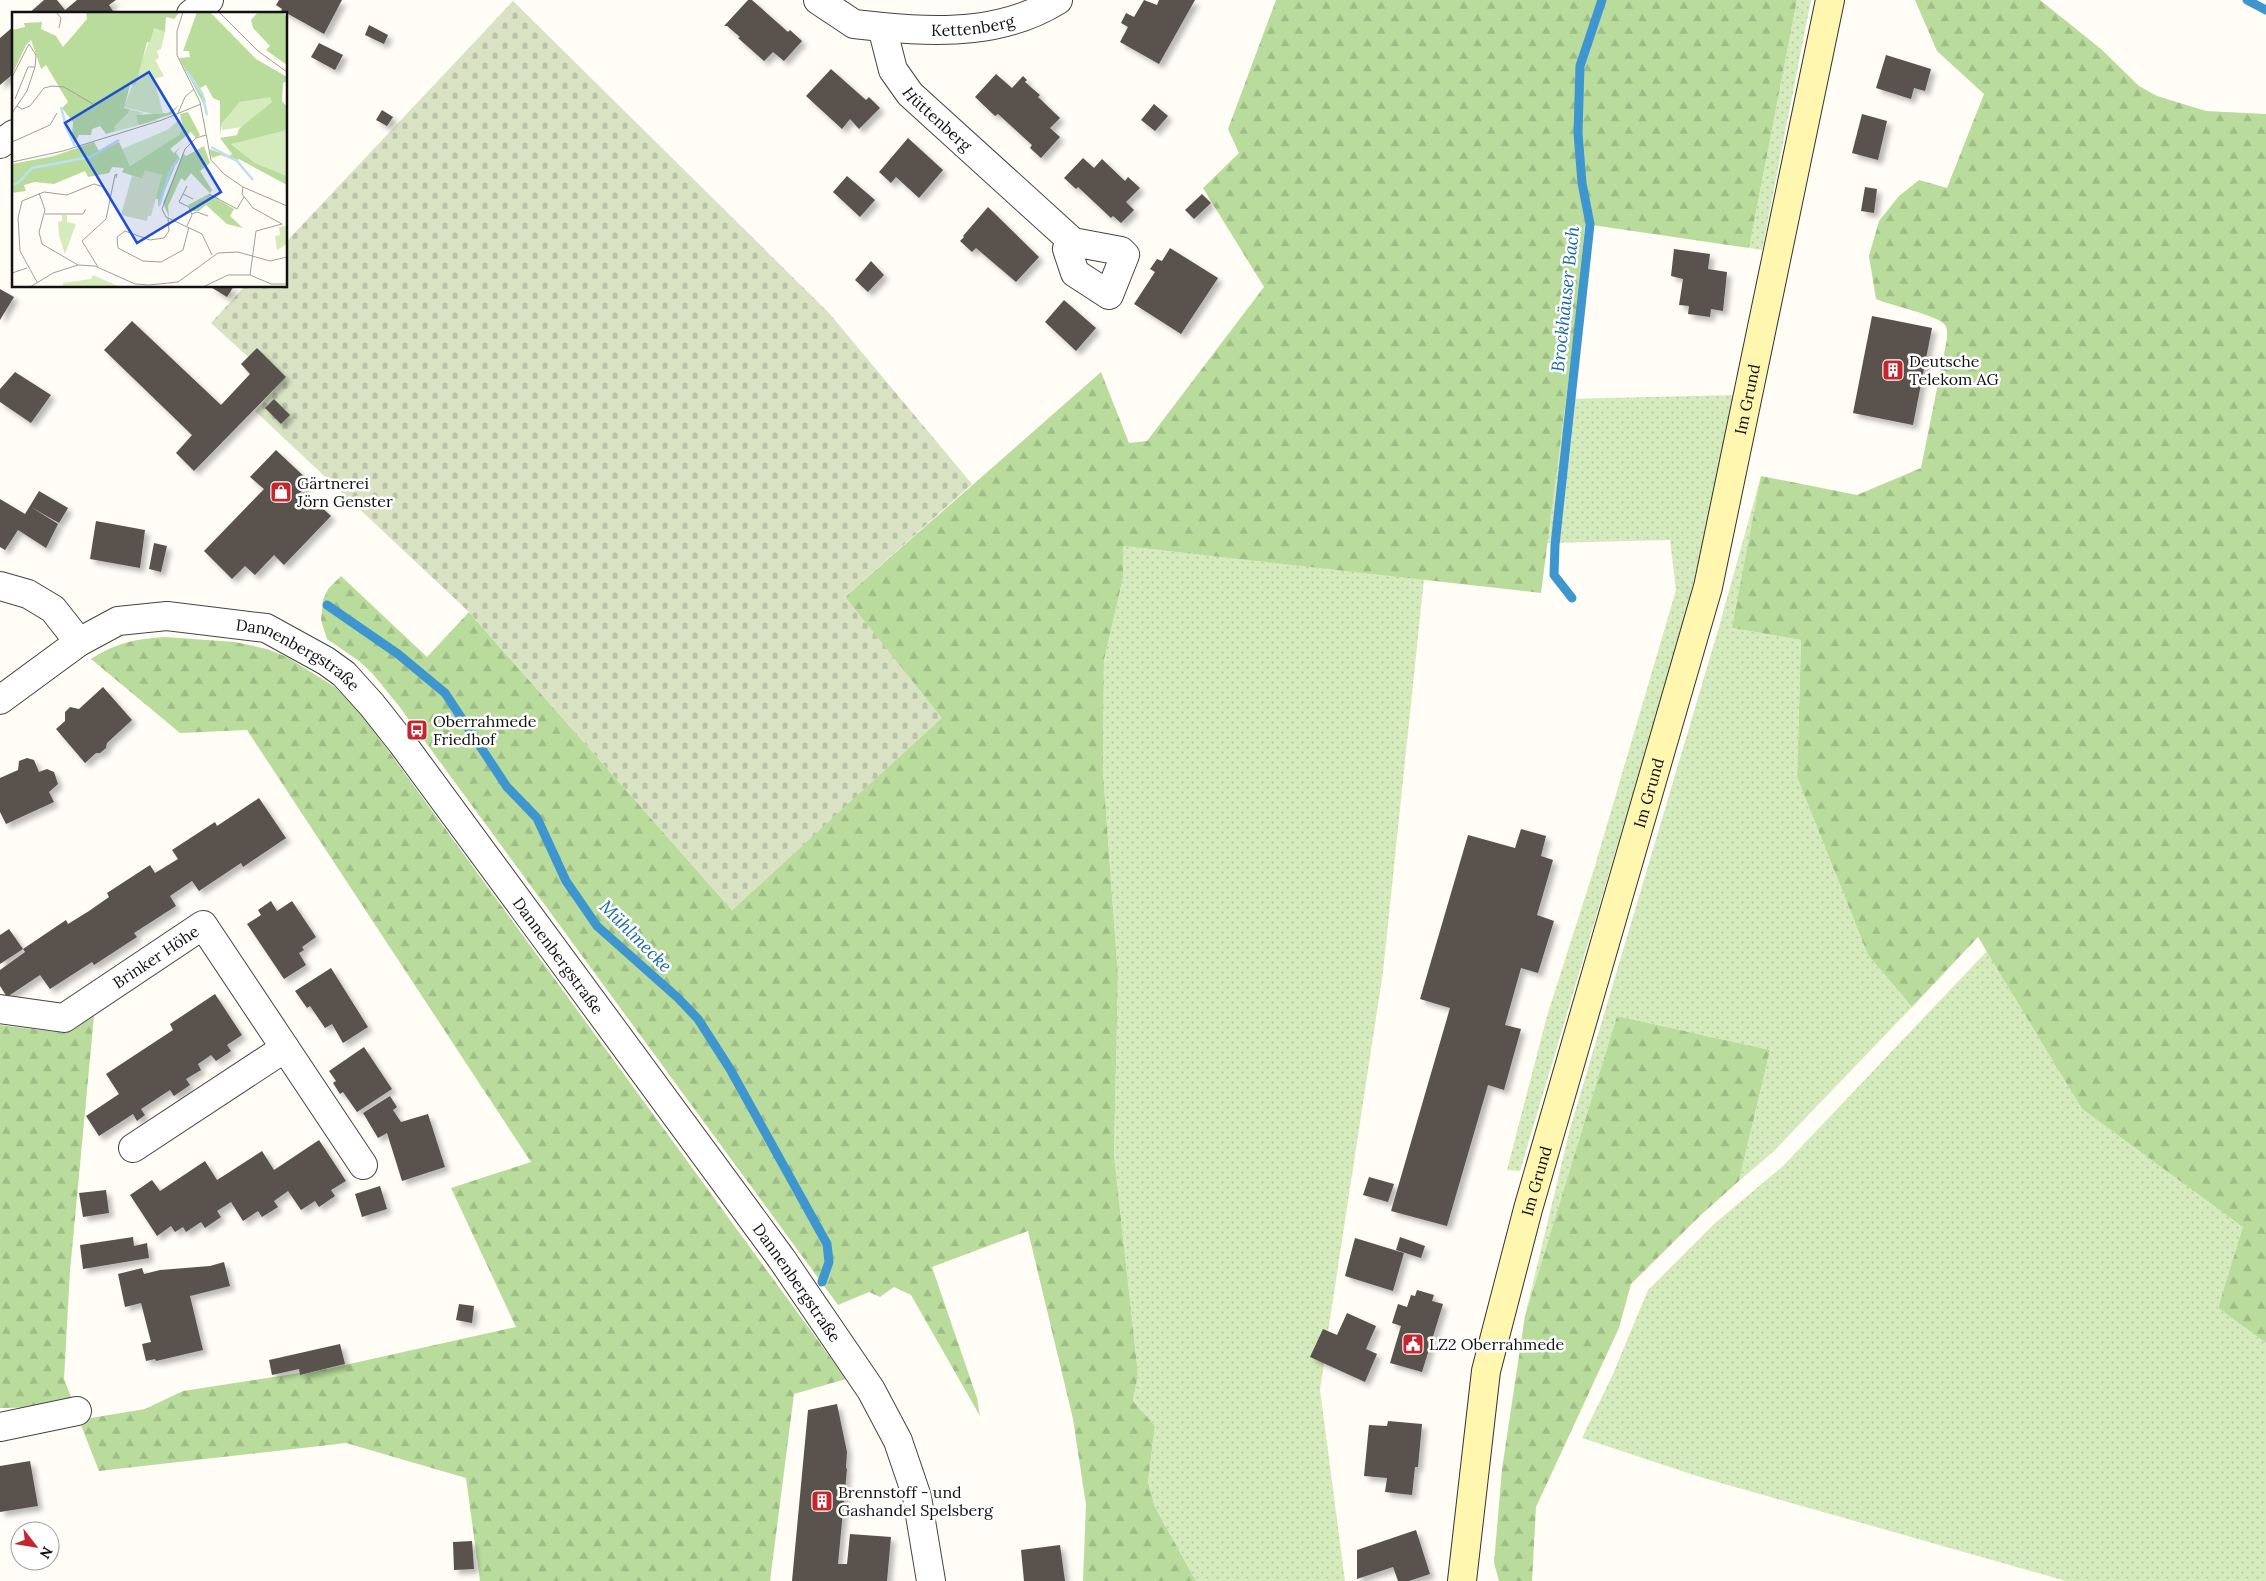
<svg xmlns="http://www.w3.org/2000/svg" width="2266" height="1581" viewBox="0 0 2266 1581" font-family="Lora,serif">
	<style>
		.grass { fill: url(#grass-dots) }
		.forest { fill: url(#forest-firs) }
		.cemetery { fill: url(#cemetery-stones) }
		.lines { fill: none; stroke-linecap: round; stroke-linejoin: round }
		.stream { stroke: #3f96cf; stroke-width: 9 }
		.building { fill: #5a524d; filter: url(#shadow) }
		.minor-casing { stroke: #444; stroke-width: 30 }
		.secondary-casing { stroke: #333; stroke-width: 30 }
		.minor { stroke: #fff; stroke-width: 28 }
		.secondary { stroke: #fff6b0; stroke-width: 28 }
		.labels { text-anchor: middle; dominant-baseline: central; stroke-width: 5; stroke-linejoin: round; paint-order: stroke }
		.street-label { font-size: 16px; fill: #111; stroke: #fff }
		.poi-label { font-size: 16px; fill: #111; stroke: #fff; text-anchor: start }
		.water-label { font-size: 18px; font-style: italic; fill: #1768a6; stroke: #fff }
		.inset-river { fill: none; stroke: #b9e0f7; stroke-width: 2.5 }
		.inset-road { fill: none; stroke: #a09f9a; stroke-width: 1 }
		.view { fill: #1d4ed8; fill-opacity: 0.15; stroke: #1d4ed8; stroke-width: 2.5 }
		.inset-edge { fill: none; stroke: #111; stroke-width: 2.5 }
	</style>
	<defs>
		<pattern id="grass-dots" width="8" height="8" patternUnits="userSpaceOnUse" patternTransform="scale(1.25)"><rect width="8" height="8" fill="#d5ebbd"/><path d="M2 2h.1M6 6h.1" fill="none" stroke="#b6c8a1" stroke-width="1.8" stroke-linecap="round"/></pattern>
		<pattern id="forest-firs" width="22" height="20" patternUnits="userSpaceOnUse" patternTransform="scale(1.25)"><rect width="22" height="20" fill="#b9dc9c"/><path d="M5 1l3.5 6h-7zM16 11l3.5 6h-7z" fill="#9ebc85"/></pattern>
		<pattern id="cemetery-stones" width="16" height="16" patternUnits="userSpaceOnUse" patternTransform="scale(1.25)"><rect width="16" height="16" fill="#d9e3c4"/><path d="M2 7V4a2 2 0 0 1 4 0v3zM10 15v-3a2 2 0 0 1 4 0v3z" fill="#b9c2a7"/></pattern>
		<filter id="shadow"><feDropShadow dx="4.5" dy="4.5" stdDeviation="2.5" flood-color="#0004"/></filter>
	</defs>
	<rect width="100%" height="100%" fill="#fffdf5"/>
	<g class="grass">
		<polygon points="1797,0 1811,0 1762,250 1749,248"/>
		<polygon points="1734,395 1702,547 1683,625 1520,1171 1507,1170 1547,1016 1594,869 1676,590 1670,540 1547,543 1566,399"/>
		<polygon points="1761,476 1733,628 1801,640 1797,777 1868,955 1912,1007 1773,1152 1739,1181 1770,1050 1617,1016 1525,1316 1570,1129 1719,627"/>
		<polygon points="1123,546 1424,579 1383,972 1328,1332 1310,1357 1324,1363 1320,1390 1345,1581 1196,1581 1155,1507 1148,1482 1155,1426 1133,1401 1138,1374 1114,1155 1118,976 1103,771 1104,660 1123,578"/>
		<polygon points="1987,951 2082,1109 2244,1227 2218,1308 2266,1343 2266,1581 2066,1581 1700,1477 1582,1438 1613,1374 1648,1290 1714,1224 1783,1166"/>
	</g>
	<g class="forest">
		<polygon points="1276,0 1797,0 1749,248 1585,224 1577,315 1541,593 1123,546 1123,578 1104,660 1103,771 1118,976 1114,1155 1138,1374 1133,1401 1155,1426 1148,1482 1155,1507 1196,1581 1083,1581 1086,1505 1073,1419 1028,1231 932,1267 977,1398 980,1416 911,1295 894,1287 880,1297 869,1292 838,1305 399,706 372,673 359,661 327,639 321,620 323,600 328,589 341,576 427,657 469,612 732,910 941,718 845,597 1101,372 1129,443 1147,441 1264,287 1203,188 1239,153 1228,129"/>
		<path d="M1915,0H2040L2101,49L2139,86L2157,96L2206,111L2266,114V1343L2218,1308L2243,1227L2082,1109L1978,937L1912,1007L1868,955L1797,777L1801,640L1732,628L1761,476L1857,495L1921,468L1947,339C1947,333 1948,328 1944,324C1936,315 1890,305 1876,299L1869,256L1879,221L1899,196L1919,180L1947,188L1984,94L1937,51Z"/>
		<path d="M165,637L235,642L267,649L287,657L335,687L363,716L846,1379L794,1394L770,1581H480L466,1478L346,1443L99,1471L79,1420L145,1409L183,1391L300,1373V1375L516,1327L451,1188L531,1162L247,730L180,733L91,659C116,643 135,639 165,637Z"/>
		<polygon points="94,1016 70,1271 64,1379 73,1402 55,1407 0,1408 0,1025 64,1033 75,1029"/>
		<polygon points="1617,1016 1770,1050 1739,1181 1702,1214 1631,1284 1619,1328 1536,1507 1532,1581 1499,1581 1494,1563 1502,1469 1525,1316"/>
	</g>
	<polygon class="cemetery" points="513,1 829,313 972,484 845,597 942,718 732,910 469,612 255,411 286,377 257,349 248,357 211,323 245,286 286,286 286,242"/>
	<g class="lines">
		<g class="stream">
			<polyline points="2247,0 2266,10"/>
			<polyline points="1572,598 1554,575 1555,545 1590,224 1582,183 1578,133 1580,66 1602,0"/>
			<polyline points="327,605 398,654 445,693 507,787 537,818 566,881 597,926 678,998 698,1019 730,1069 827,1244 829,1262 822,1282"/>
		</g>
	</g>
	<g class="building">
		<polygon points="44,0 57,0 65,10 77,0 116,0 109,5 115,14 28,14"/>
		<polygon points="279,0 342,0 324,34 283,11 280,14 282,9 276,5"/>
		<polygon points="748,0 752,0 788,32 790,30 802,41 784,61 773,52 764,61 738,38 740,37 727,26 724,26"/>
		<polygon points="1144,0 1157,5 1159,0 1195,0 1159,64 1120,42 1128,27 1121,23 1126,13 1134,17"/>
		<polygon points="369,25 388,35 384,44 365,35"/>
		<polygon points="14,26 14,75 13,74 0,85 0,38"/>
		<polygon points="319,43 343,55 335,70 311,57"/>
		<polygon points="1886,55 1931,69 1925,91 1914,88 1911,99 1876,88"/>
		<polygon points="831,69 866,100 869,97 880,108 859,129 850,119 842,129 806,96"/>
		<polygon points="996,74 1012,88 1023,76 1027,80 1025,82 1040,95 1038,97 1060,118 1050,128 1060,137 1041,158 1030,148 1032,145 998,114 995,116 975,97"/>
		<polygon points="1154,104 1168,116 1155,131 1141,120"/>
		<polygon points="382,110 393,117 387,126 376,120"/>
		<polygon points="1862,114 1887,121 1878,160 1852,153"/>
		<polygon points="908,138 943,170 919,198 896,177 891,183 879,172"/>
		<polygon points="1083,158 1094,168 1102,159 1125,181 1128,177 1140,188 1126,202 1134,210 1121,223 1113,216 1111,218 1078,187 1076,189 1064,178"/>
		<polygon points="847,176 875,200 860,217 833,192"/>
		<polygon points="1865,187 1877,189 1874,213 1861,211"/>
		<polygon points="1202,194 1211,203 1194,219 1185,210"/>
		<polygon points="988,207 1039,257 1016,282 976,248 972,252 960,241 964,237 963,236"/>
		<polygon points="1170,248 1218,278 1181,334 1134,304 1155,272 1150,269 1157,259 1162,261"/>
		<polygon points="1674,249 1710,254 1708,269 1727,272 1723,311 1711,309 1710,317 1688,314 1689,306 1679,305 1683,279 1671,276"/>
		<polygon points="871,261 884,275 868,292 855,280"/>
		<polygon points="209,286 234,286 227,297"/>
		<polygon points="0,289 14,297 0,320"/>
		<polygon points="1064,300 1096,328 1076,351 1045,322"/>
		<polygon points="1872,316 1932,328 1913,425 1853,413"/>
		<polygon points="132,321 221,405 250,374 241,364 257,348 286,377 194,471 176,453 192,435 104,350"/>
		<polygon points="15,372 51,395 31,423 0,402 0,389"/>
		<polygon points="274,399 290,415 281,424 265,408"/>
		<polygon points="276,450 310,482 299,494 311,507 316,502 331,516 284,565 274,555 255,575 245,566 232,579 204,551 264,489 250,477"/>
		<polygon points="39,491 68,508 59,523 31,507 58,524 46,548 18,530 5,550 0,547 0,499 25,514"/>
		<polygon points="96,521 145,530 140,568 90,559"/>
		<polygon points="154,543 167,546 161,572 149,569"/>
		<polygon points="103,687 132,720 107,743 106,748 100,753 96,753 85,763 56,729 65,721 65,712 70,707 79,709"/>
		<polygon points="27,758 34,760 39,772 47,769 54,772 58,784 49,792 54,802 6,824 0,812 0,778 18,770 19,761"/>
		<polygon points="259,798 286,838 243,867 241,863 199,891 192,881 170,896 176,906 134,933 137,937 94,965 92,962 50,989 40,975 7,997 0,986 0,970 25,952 23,949 66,920 68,924 89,911 109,897 107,893 150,865 155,873 178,859 172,850 215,822 217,826"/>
		<polygon points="1521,829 1546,836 1541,856 1553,860 1537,915 1554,921 1538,973 1521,968 1505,1025 1521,1029 1504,1090 1488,1085 1447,1226 1391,1211 1450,1008 1420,999 1468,835 1515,848"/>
		<polygon points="271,901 277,911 292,901 316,937 302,947 304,950 299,953 306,965 284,979 247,924 261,915 258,910"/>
		<polygon points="9,929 23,949 0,964 0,935"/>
		<polygon points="331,968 368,1027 343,1043 332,1024 325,1028 310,1006 307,1008 295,991"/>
		<polygon points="215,994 242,1035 227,1045 231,1051 216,1061 211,1055 198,1064 201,1070 186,1079 190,1085 174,1096 170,1090 141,1109 145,1115 137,1121 133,1114 99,1136 86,1116 119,1094 106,1074 173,1030 170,1024"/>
		<polygon points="364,1047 392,1089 357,1112 343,1092 340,1094 333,1083 336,1081 329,1071"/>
		<polygon points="390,1096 397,1107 393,1110 401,1122 428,1114 445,1167 402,1181 387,1133 378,1138 363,1113"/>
		<polygon points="319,1140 346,1181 331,1190 335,1196 319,1207 315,1201 301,1210 288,1191 274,1201 278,1207 262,1217 258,1211 243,1221 231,1202 217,1211 221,1217 205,1228 201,1222 186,1232 183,1227 175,1232 171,1226 157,1236 130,1195 152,1180 160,1191 205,1161 217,1180 262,1151 274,1170"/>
		<polygon points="1369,1177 1394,1184 1388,1202 1363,1195"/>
		<polygon points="380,1186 387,1209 362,1217 355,1194"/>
		<polygon points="106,1190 109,1213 83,1217 79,1193"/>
		<polygon points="133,1237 134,1246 147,1243 149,1258 83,1269 80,1245"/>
		<polygon points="1400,1237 1425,1246 1421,1258 1396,1250"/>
		<polygon points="1355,1238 1404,1253 1393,1291 1345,1276"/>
		<polygon points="224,1262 230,1286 190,1296 203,1350 156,1361 155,1359 146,1361 142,1344 151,1342 141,1303 125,1307 118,1274 142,1268 144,1274 160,1270 210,1266"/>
		<polygon points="1417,1290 1434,1295 1432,1301 1443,1304 1422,1372 1390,1363 1401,1326 1392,1323 1398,1304 1407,1307 1411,1295 1415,1296"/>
		<polygon points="459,1304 474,1306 472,1323 456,1320"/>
		<polygon points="1347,1313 1376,1326 1366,1349 1377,1354 1365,1382 1310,1357 1323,1329 1337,1335"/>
		<polygon points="340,1344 345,1364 300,1375 299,1369 272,1375 269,1360"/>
		<polygon points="837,1404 847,1452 846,1468 847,1469 838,1564 847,1564 850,1534 891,1537 887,1581 792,1581 808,1410"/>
		<polygon points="1388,1421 1422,1424 1418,1467 1415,1467 1412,1495 1385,1492 1387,1478 1364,1476 1369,1425 1387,1426"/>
		<polygon points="30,1461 38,1506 0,1512 0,1466"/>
		<polygon points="1416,1530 1430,1574 1409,1581 1398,1581 1393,1567 1357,1579 1357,1550"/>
		<polygon points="472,1541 474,1569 454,1570 453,1542"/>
		<polygon points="1060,1545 1065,1581 1024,1581 1021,1550"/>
	</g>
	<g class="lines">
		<g class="minor-casing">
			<g id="minor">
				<path id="s1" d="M818,0L854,24L882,27L893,70L910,94L1073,242L1121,251L1125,255L1109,295L1075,273L1067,249L1073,242"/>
				<polyline points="191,14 209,0"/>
				<path id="s2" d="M882,27C943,33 1005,33 1058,0"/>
				<polyline points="0,144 14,134"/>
				<polyline points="0,586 28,594 53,609 79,642"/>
				<path id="s3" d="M0,700L79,642L118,621L167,616L266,628L326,661L344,674L372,705L402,743L781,1258L871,1390L898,1441L917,1497L931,1581"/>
				<path id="s4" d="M0,1009L64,1018L203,925L285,1048"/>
				<polyline points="133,1148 285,1048 363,1165"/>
				<polyline points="0,1427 77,1411"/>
			</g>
		</g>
		<g class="secondary-casing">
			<g id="secondary">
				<path id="s5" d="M1462,1581L1486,1371L1528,1209L1708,587L1830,0"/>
			</g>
		</g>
		<use href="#minor" class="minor"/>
		<use href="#secondary" class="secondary"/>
	</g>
	<defs>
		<g id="building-square" transform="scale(1.125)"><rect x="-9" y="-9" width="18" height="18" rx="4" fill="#c4262e" stroke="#fff"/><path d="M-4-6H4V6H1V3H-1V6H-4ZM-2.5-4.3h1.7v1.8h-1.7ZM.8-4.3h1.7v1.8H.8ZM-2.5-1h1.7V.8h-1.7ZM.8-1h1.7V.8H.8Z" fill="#fff"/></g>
		<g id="shop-square" transform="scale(1.125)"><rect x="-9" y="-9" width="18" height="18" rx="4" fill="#c4262e" stroke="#fff"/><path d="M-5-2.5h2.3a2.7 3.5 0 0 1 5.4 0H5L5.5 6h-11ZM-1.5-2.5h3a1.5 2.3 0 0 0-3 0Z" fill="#fff"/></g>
		<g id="bus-square" transform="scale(1.125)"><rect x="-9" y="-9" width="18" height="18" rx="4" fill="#c4262e" stroke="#fff"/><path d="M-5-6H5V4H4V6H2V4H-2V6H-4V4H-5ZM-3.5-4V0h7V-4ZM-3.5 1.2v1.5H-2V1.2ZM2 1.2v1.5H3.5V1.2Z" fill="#fff"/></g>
		<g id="civic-square" transform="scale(1.125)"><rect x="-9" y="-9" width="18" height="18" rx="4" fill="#c4262e" stroke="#fff"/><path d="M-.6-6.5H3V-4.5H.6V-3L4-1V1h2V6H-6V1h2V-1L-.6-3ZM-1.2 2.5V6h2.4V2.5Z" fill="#fff"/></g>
	</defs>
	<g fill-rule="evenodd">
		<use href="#building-square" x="1893" y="370"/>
		<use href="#shop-square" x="281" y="492"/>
		<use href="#bus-square" x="417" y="730"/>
		<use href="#civic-square" x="1413" y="1344"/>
		<use href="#building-square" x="822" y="1501"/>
	</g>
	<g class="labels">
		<g class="street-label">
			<text stroke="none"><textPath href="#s2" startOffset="91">Kettenberg</textPath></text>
			<text stroke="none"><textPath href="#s1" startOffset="182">Hüttenberg</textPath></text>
			<text stroke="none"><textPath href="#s5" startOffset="1218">Im Grund</textPath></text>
			<text stroke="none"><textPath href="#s3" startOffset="331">Dannenbergstraße</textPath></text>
			<text stroke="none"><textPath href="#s5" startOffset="812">Im Grund</textPath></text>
			<text stroke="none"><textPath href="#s3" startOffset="736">Dannenbergstraße</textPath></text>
			<text stroke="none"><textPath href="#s4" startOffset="175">Brinker Höhe</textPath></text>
			<text stroke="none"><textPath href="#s5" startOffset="408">Im Grund</textPath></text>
			<text stroke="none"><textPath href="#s3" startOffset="1141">Dannenbergstraße</textPath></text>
		</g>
		<g class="poi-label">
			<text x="1909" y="361">Deutsche<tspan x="1909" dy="18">Telekom AG</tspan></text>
			<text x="297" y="483">Gärtnerei<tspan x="297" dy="18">Jörn Genster</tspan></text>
			<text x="433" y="721">Oberrahmede<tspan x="433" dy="18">Friedhof</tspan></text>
			<text x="1429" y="1344">LZ2 Oberrahmede</text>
			<text x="838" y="1492">Brennstoff - und<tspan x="838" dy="18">Gashandel Spelsberg</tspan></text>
		</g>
		<g class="water-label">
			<text transform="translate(1565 299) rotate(-84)">Brockhäuser Bach</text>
			<text transform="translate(636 936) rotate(45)">Mühlmecke</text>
		</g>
	</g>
	<g transform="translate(12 12)">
		<rect width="275" height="275" fill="#fffdf5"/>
		<path d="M142,16L153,20L149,37L145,39L147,46L143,48L152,64L142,67L151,101L141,102L112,95ZM258,84L261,90L257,94L231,115L210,118V111L228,90ZM117,97L132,101L124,104L146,108L94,122L103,119L101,115ZM168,107L171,116L167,123L118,154L110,137L155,118ZM275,118V164L243,151L218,131ZM81,263L108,275H51V271L79,267Z" fill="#d5ebbd"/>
		<path d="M74,0H168L162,7L154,5L153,20L142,16L138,30H135L124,72L118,73L112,96L117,97L116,101L102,115L103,119L94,122L88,114L80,117L79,123H67L63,131L60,124L61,110L50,96L56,90L34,53L29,57L19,28L14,33L0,63V18L13,15L12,11L30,10L29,17L44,24L51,35L75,7ZM185,0H198L244,47L275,65V69L271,71L270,89L275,95V118L219,132L243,151L275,164V173L227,147L224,149L209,143L200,146L197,137L217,144L220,142L208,126L225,123L227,117L260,90L258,85L228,90L210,111L208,123V89L201,86L194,73L188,76L194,89L191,91L167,46L178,45L177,39H171ZM246,0H271L275,5V53L254,38L258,34L241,16L239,8ZM167,93L160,102L127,113L124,103L156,101ZM176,100L188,123L184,126L179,120L158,137L162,141L169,134L164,141L167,145L146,194V187L142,186L150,163L130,167L110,160L112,156L100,155L97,161L76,165L73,159L42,172L23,170L12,173L14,179L0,181V152L42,144L82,130L87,139L107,130L118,154L167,123L171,116L168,102ZM192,134L198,151L188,159L200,178L198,181L179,161L173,169L169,166L156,194L157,205L151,191L171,142L174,144ZM197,182L222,197L218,204L231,216L215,212L194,193L187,199H180L176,193Z" fill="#b9dc9c"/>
		<path d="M133,158L150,163L139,204H136L135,209L109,203L120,164L130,167Z" fill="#d9e3c4"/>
		<path d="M50,203H55V210L64,212L53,242L47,223L46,210L50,209ZM275,214V232L265,238L263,224L268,223L267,215Z" fill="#d5ebbd"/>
		<path class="inset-river" d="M175,59L191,83M191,85L195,103M49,95L54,115L63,134M199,135L225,149L241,168M0,173L6,171L20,156L78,145L107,128M147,194L157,161L167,146"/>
		<path class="inset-road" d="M44,0L49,6L47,16M171,0L165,19V43L188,90L199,148L212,162L231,175L275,194M207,0L246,39L275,60M0,65L17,32L24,43L23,55L15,79L0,101M3,87L16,55H23M5,94L10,97L18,94L32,76L40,74L52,75L81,92M166,101L173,85L182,77M194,123L184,126L173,137L150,197L154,205L190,222L200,243M0,130L38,113L45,101M0,150L51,139L150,108L189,92M175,174L171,182L181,187M231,175L230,182L241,196L270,212L244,219L238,263L259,272H275M27,181L33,198L27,220L30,232L66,253M171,182L167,190L177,195L180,203L175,214M197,182L225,197L232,185M33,202H71L74,197M180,202L185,200L196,204M156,206L157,219L152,226L138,228L113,219L105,225L106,236L131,249L149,250L171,238L177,215M86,255L70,229L94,207L103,163L105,162L104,166M0,261L15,256M25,270L8,239L6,206L10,189L32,180L55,183L82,172L92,175L98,183M18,275L41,261L66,253L83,254L123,272L137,273L166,270L206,241L226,240L258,249L275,245M191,275L216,263H238"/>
		<path class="view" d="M137,60L209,180L125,231L53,111Z"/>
		<rect width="275" height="275" class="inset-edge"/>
	</g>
	<g transform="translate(35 1546) rotate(121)"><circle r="24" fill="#ffffff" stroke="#a0a0a0"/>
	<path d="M0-4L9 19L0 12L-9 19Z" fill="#c4262e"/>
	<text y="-8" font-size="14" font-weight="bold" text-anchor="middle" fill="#111111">N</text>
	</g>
</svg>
